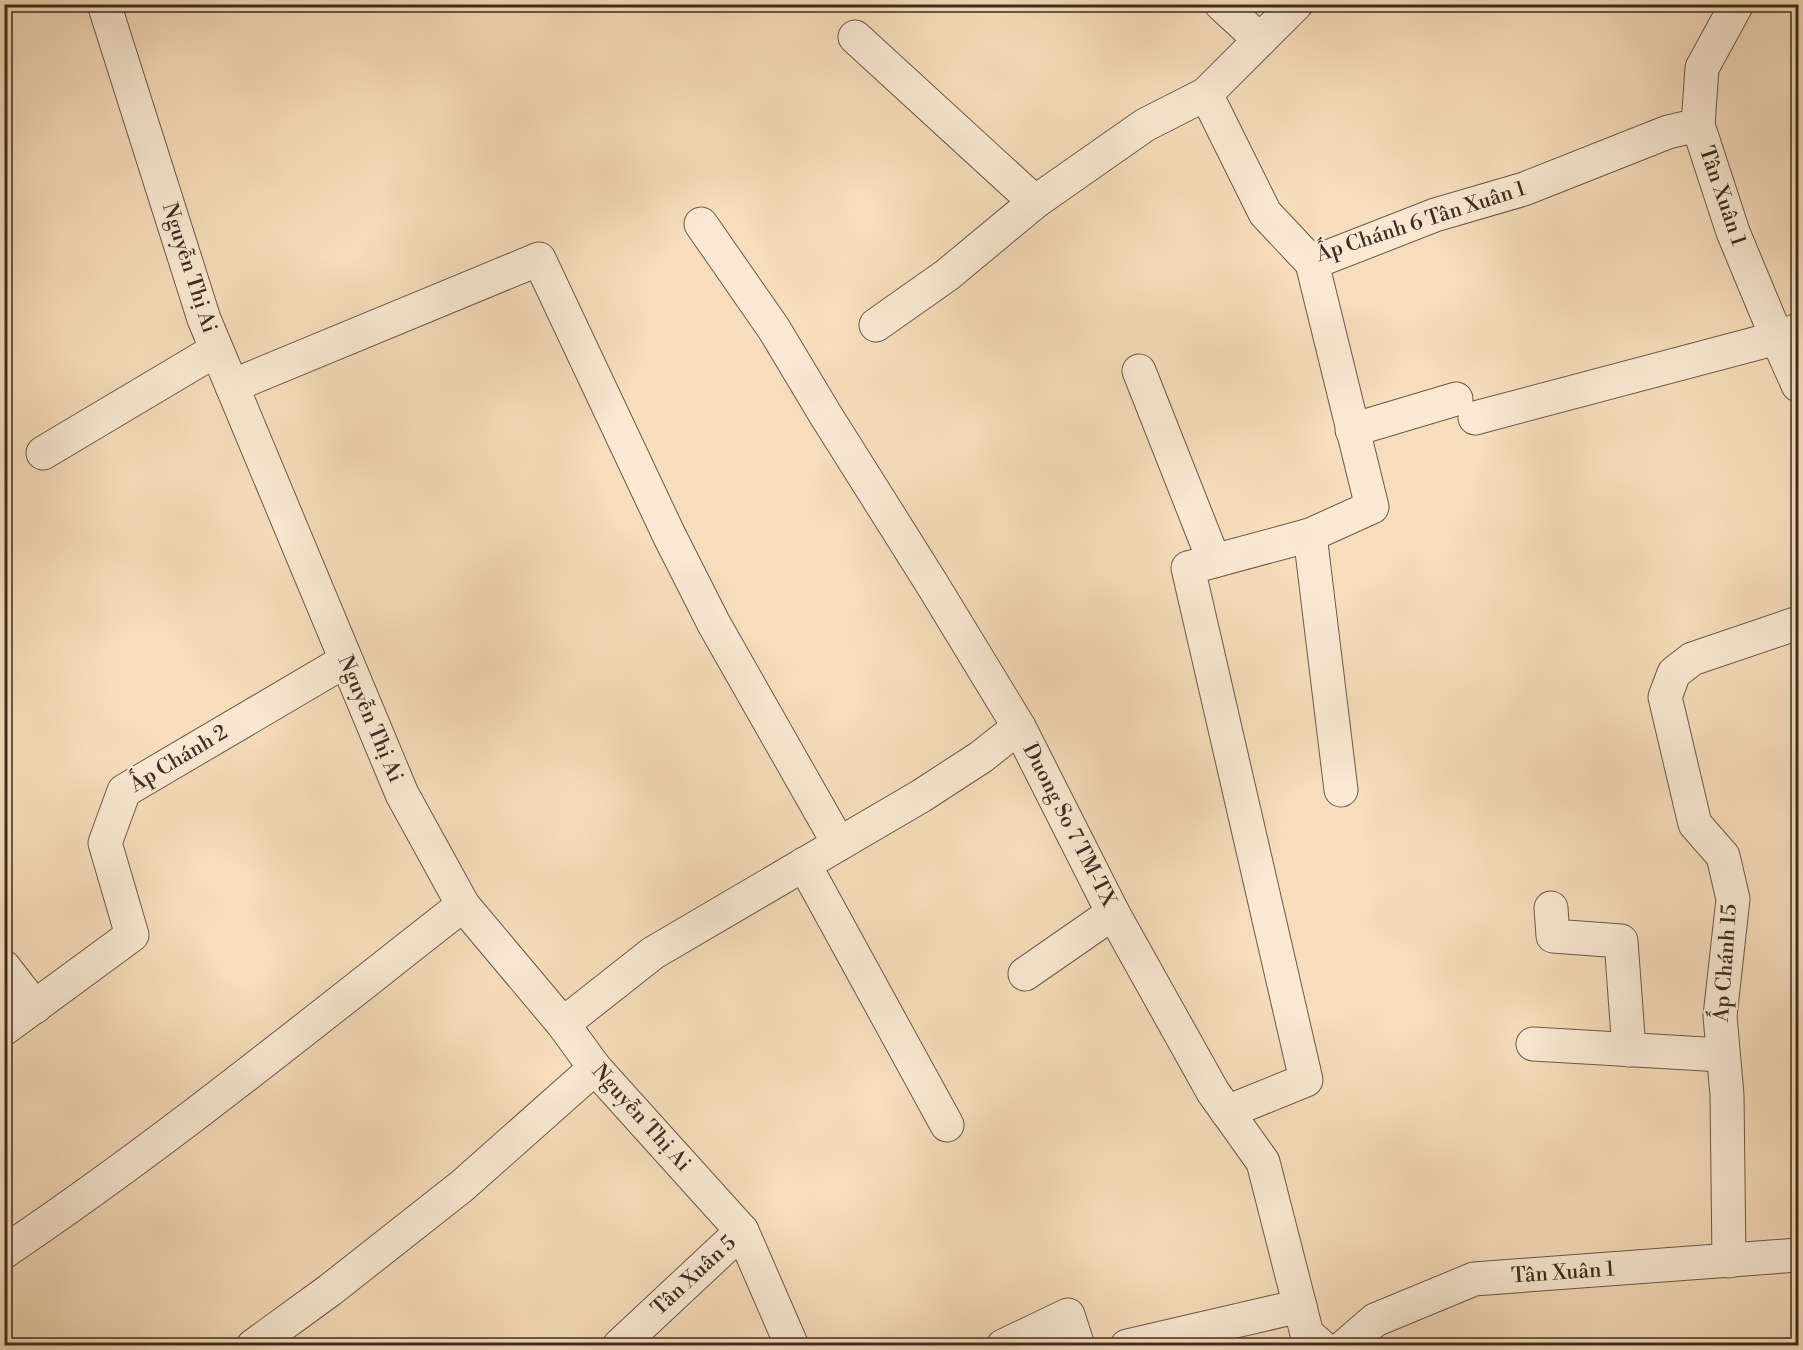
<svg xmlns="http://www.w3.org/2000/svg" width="1803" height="1350" viewBox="0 0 1803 1350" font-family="'Libre Bodoni',serif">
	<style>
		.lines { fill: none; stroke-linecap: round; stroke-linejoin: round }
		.minor-casing { stroke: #6a5949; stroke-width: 35 }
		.minor { stroke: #f9e9d3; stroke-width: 33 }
		.labels { text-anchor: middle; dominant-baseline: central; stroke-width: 5; stroke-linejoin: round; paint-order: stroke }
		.street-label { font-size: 21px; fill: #3c2d23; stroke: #f9e9d3 }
	</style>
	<rect width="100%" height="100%" fill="#f6ddbb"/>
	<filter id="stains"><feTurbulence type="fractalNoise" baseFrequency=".00333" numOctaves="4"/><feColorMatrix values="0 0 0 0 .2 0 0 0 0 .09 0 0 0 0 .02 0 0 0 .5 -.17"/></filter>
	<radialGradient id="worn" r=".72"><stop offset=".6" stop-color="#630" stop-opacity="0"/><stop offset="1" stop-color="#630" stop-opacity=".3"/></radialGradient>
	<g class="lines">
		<g class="minor-casing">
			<g id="minor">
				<polyline points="104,4 204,319 402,794 463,905 563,1024 595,1068 742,1231 792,1346"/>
				<polyline points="1221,4 1260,40"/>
				<polyline points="1737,4 1702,68 1698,125 1733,232 1777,338 1798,385"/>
				<polyline points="855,37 1035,202 1145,125 1206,94 1265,213 1312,263 1435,215 1524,189 1668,132 1698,125"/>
				<polyline points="1206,94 1296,4"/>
				<polyline points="701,224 774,329 825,414 932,584 1019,727"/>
				<polyline points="876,325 947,275 1035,202"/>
				<polyline points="1139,371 1214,561"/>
				<polyline points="232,386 539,259 669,535 714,624 839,844"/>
				<polyline points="1475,418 1777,338 1798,330"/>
				<polyline points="1352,430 1456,399"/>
				<polyline points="43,453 216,350"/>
				<polyline points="1310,535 1341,790"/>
				<polyline points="804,864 947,1125"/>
				<polyline points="1551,908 1553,936 1621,941 1629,1050"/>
				<polyline points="4,967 35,1007"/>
				<polyline points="1025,974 1113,913"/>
				<polyline points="563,1024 653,953 921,796 981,757 1019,727 1113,913 1213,1092 1263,1162 1307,1334 1321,1346"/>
				<polyline points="4,1029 132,935 105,843 124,791 345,661"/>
				<polyline points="1533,1044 1722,1055"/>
				<polyline points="1227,1112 1306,1080 1188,568 1310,535 1372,507 1312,263"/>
				<path d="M4,1252C163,1145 312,1023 463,905"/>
				<polyline points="1729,1261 1727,1095 1720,1016 1733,899 1723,856 1695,824 1665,697 1674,673 1692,659 1798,623"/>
				<polyline points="253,1346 330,1290 462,1186 595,1068"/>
				<polyline points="619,1346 742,1231"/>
				<polyline points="1003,1346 1068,1315 1078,1346"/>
				<polyline points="1127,1346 1300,1306"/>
				<polyline points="1345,1346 1375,1320 1474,1279 1798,1255"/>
			</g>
		</g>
		<use href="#minor" class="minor"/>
	</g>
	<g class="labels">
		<g class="street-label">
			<text transform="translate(1722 196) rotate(71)">Tân Xuân 1</text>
			<text transform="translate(1421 222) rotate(-18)">Ấp Chánh 6 Tân Xuân 1</text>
			<text transform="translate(189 268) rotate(72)">Nguyễn Thị Ai</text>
			<text transform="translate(370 719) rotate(67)">Nguyễn Thị Ai</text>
			<text transform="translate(179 759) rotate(-31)">Ấp Chánh 2</text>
			<text transform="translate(1069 825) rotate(63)">Duong So 7 TM-TX</text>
			<text transform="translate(1726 963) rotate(-86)">Ấp Chánh 15</text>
			<text transform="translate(641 1118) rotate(48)">Nguyễn Thị Ai</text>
			<text transform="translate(1563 1273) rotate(-4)">Tân Xuân 1</text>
			<text transform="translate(694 1276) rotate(-43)">Tân Xuân 5</text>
		</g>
	</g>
	<rect width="1803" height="1350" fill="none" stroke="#f6ddbb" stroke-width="24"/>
	<rect x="6" y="6" width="1791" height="1338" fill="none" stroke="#3c2d23" stroke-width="3"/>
	<rect x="12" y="12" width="1779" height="1326" fill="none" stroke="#3c2d23" stroke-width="1.5"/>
	<rect width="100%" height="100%" filter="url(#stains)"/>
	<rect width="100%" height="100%" fill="url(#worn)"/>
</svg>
